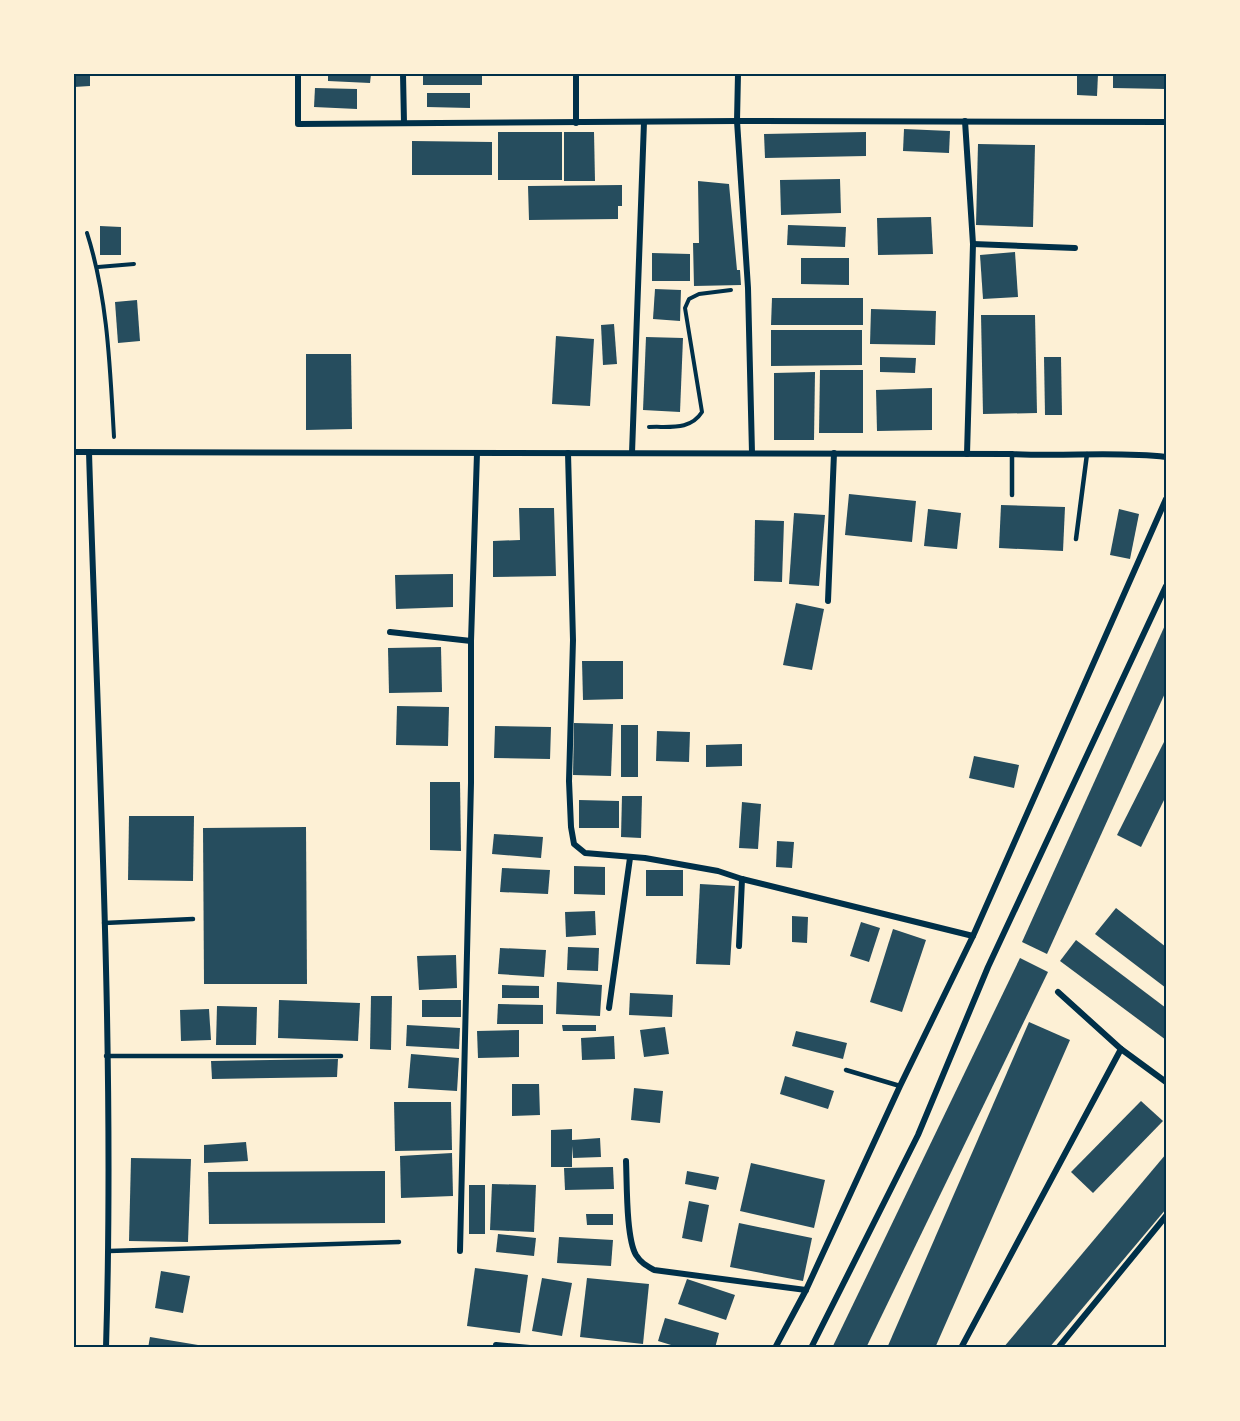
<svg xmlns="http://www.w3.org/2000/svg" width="1240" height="1421" viewBox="0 0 1240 1421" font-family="Signika,sans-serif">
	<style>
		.building { fill: #264d5e }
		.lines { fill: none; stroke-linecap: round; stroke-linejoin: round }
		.path { stroke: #003049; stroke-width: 4 }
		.service { stroke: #003049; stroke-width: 4.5 }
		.minor { stroke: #003049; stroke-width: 6 }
		.neatline { fill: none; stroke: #003049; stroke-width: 2 }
	</style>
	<rect width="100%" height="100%" fill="#fdf0d5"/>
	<g class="building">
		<polygon points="74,74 90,74 90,86 74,87"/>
		<polygon points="328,74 371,74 370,83 328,81"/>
		<rect x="423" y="74" width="59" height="11"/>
		<polygon points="1077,74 1098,74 1097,96 1077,95"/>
		<polygon points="1113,74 1166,74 1166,89 1113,88"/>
		<polygon points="315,88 357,89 357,109 314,107"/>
		<polygon points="427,93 470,93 470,108 427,107"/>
		<polygon points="904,129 950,131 949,153 903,151"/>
		<rect x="498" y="132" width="64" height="48"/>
		<polygon points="564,132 594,132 595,181 564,181"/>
		<polygon points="866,132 866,156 765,158 764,134"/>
		<polygon points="412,141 492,142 492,175 412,175"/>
		<polygon points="978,144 1035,145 1033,227 976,225"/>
		<polygon points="840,179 841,213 781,215 780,180"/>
		<polygon points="698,181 729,184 737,270 740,270 741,285 694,286 693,243 699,243"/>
		<polygon points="622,185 622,206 618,206 618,219 529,220 528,186"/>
		<polygon points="931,217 933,254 878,255 877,218"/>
		<polygon points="788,225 846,227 845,247 787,245"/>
		<polygon points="100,226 121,227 121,255 100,255"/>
		<polygon points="1015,252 1018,297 983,299 980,255"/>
		<polygon points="652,253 690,254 690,281 652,281"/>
		<polygon points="801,258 849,258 849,285 801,284"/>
		<polygon points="655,289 681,290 680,321 653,319"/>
		<polygon points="772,298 863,298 863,325 771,325"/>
		<polygon points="137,300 140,341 118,343 115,302"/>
		<polygon points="871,309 936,311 935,345 870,344"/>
		<polygon points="981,315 1035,315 1037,413 983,414"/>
		<polygon points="614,324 617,364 603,365 601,325"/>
		<polygon points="771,330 862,330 862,365 771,366"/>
		<polygon points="556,336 594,339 590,406 552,404"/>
		<polygon points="646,337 683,338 680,412 643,410"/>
		<polygon points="306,354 351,354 352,429 306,430"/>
		<polygon points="880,357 916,358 915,373 880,372"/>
		<polygon points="1044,357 1061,357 1062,415 1045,415"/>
		<polygon points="820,370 863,370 863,433 819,433"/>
		<polygon points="815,372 814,440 774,440 774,373"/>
		<polygon points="932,388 932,430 877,431 876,390"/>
		<polygon points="849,494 916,501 912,542 845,535"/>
		<polygon points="1001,505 1065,507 1063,551 999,548"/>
		<polygon points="519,508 554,508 556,576 493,577 493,541 520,540"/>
		<polygon points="928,509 961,513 957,549 924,546"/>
		<polygon points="1119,509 1139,514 1130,559 1110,555"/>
		<polygon points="794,513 825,515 819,586 789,584"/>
		<polygon points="755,520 784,521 782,582 754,581"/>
		<polygon points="453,574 453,607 396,609 395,575"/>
		<polygon points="796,603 824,609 812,670 783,665"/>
		<polygon points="1166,623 1166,691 1047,954 1022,942"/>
		<polygon points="441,647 442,692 389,693 388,648"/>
		<polygon points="582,661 623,661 623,699 583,700"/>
		<polygon points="397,706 449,707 448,746 396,745"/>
		<polygon points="574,723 613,724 611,776 573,775"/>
		<rect x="621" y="725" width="17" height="52"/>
		<polygon points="495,726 551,727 550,759 494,758"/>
		<polygon points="657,731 690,732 689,762 656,761"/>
		<polygon points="1166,738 1166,796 1141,847 1117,835"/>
		<polygon points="742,744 742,766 706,767 706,745"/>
		<polygon points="974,756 1019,765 1014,788 969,778"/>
		<polygon points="430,782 460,782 461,851 430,850"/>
		<polygon points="622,796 642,796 641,838 621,837"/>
		<polygon points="579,800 619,801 619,828 579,828"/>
		<polygon points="742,802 761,804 758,849 739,848"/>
		<polygon points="129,816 194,816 193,881 128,880"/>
		<polygon points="306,827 307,984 204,984 203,828"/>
		<polygon points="494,834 543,837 541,858 492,854"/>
		<polygon points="777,841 794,842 792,868 776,867"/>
		<polygon points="574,866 605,867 605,895 574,894"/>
		<polygon points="502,868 550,870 548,894 500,892"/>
		<rect x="646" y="870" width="37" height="26"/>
		<polygon points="700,884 735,886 730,965 696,964"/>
		<polygon points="1116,908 1166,947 1166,988 1095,934"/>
		<polygon points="595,911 596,935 566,937 565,912"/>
		<polygon points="792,916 808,917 807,943 792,942"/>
		<polygon points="861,922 880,928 869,962 850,956"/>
		<polygon points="893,929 926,940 902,1012 870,1002"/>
		<polygon points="1076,940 1166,1008 1166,1040 1060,961"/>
		<polygon points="568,947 599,948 598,971 567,970"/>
		<polygon points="500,948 546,950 544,977 498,974"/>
		<polygon points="456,955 457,988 419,990 417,956"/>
		<polygon points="1020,958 1048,972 866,1348 832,1348"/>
		<polygon points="557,982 602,985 600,1016 556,1014"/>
		<polygon points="502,985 539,986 539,998 502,998"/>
		<polygon points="630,993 673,995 672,1017 629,1015"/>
		<polygon points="371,996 392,996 391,1050 370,1049"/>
		<polygon points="279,1000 360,1003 358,1041 278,1038"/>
		<rect x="422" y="1000" width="39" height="17"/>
		<polygon points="498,1004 543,1005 543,1024 497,1024"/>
		<polygon points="217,1006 257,1007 256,1045 216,1045"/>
		<polygon points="209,1009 211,1040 181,1041 180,1010"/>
		<polygon points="1029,1022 1070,1040 935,1348 887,1348"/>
		<polygon points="407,1025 460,1028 459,1049 406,1046"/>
		<polygon points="562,1025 596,1025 596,1031 563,1031"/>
		<polygon points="665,1027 669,1054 644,1057 640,1030"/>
		<polygon points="519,1030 519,1057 478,1058 477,1031"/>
		<polygon points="796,1031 847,1043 843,1059 792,1046"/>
		<polygon points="614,1036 615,1059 582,1060 581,1038"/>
		<polygon points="411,1054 459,1058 457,1091 408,1088"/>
		<polygon points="338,1059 337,1077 212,1079 211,1061"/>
		<polygon points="785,1076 834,1091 828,1109 780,1094"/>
		<polygon points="512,1084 539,1084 540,1115 512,1116"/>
		<polygon points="634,1088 663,1091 660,1123 631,1120"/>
		<polygon points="1141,1101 1163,1121 1093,1193 1071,1172"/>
		<polygon points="394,1102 451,1102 452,1150 395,1151"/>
		<polygon points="572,1129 572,1140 600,1138 601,1157 573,1158 572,1146 572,1167 551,1167 551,1130"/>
		<polygon points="246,1142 248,1161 204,1163 204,1145"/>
		<polygon points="452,1153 453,1196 401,1198 400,1156"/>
		<polygon points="1166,1154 1166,1209 1049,1348 1003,1348"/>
		<polygon points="131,1158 191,1159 188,1242 129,1241"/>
		<polygon points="751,1163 825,1180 814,1228 740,1211"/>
		<polygon points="613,1167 614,1189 565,1190 564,1168"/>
		<polygon points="385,1171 385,1223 209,1224 208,1172"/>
		<polygon points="687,1171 719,1177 716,1190 685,1184"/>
		<polygon points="492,1184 536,1185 534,1232 490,1230"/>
		<rect x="469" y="1185" width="16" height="49"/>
		<polygon points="689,1201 709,1205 702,1242 682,1238"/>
		<polygon points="586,1214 613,1214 613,1225 587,1225"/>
		<polygon points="739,1223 812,1238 803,1281 730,1267"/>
		<polygon points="498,1234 536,1238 534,1256 496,1252"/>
		<polygon points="559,1237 613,1240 611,1266 557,1263"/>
		<polygon points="475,1268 528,1275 520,1333 467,1326"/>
		<polygon points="161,1271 190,1276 183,1313 155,1308"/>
		<polygon points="542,1278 572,1283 562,1336 532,1331"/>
		<polygon points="587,1278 649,1284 643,1344 580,1337"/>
		<polygon points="687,1279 735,1295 726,1320 678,1304"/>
		<polygon points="665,1318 719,1333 715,1348 681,1348 658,1341"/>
		<polygon points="150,1337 204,1346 204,1348 148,1348"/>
	</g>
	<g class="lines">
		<g class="path">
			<path d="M87,233C108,299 110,368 114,437"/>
			<polyline points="98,267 134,264"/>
			<path d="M649,427C669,426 690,431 702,412L685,308L689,299L699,294L731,290"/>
		</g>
		<g class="service">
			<polyline points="1012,454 1012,495"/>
			<polyline points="1076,539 1087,454"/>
			<polyline points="104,923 193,919"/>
			<polyline points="106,1056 341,1056"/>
			<polyline points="846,1070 900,1086"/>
			<polyline points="109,1251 399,1242"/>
		</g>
		<g class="minor">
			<polyline points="298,74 298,124 737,121 1166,122"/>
			<polyline points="403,74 404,123"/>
			<polyline points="738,74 737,121 748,288 752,453"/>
			<polyline points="965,121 973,244 967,454"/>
			<polyline points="576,123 576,74"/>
			<polyline points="973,244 1075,248"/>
			<path d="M74,452L1012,454C1064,457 1115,451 1166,457"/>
			<path d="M89,452C98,750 115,1049 106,1348"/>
			<polyline points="568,453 573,640 569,781 571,827 574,844 585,853 645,858 718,871 742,879 973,936"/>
			<polyline points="632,453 644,122"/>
			<polyline points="828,601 834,453"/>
			<polyline points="390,632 471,641"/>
			<polyline points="739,946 742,879"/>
			<polyline points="1058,992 1121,1049"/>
			<polyline points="609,1008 630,858"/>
			<path d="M626,1161C627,1183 626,1238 636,1255C641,1263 647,1266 654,1270L806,1290"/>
			<polyline points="460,1251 471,783 471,641 477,453"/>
			<polyline points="496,1345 530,1348"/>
			<polyline points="775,1348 806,1290 900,1086 973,936 1166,499"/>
			<polyline points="811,1348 918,1135 988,967 1166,586"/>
			<polyline points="961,1348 1121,1049 1166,1082"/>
			<polyline points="1058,1348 1166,1216"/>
		</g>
	</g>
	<rect width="1240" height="1421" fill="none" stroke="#fdf0d5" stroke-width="150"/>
	<rect x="75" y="75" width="1090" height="1271" class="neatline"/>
</svg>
